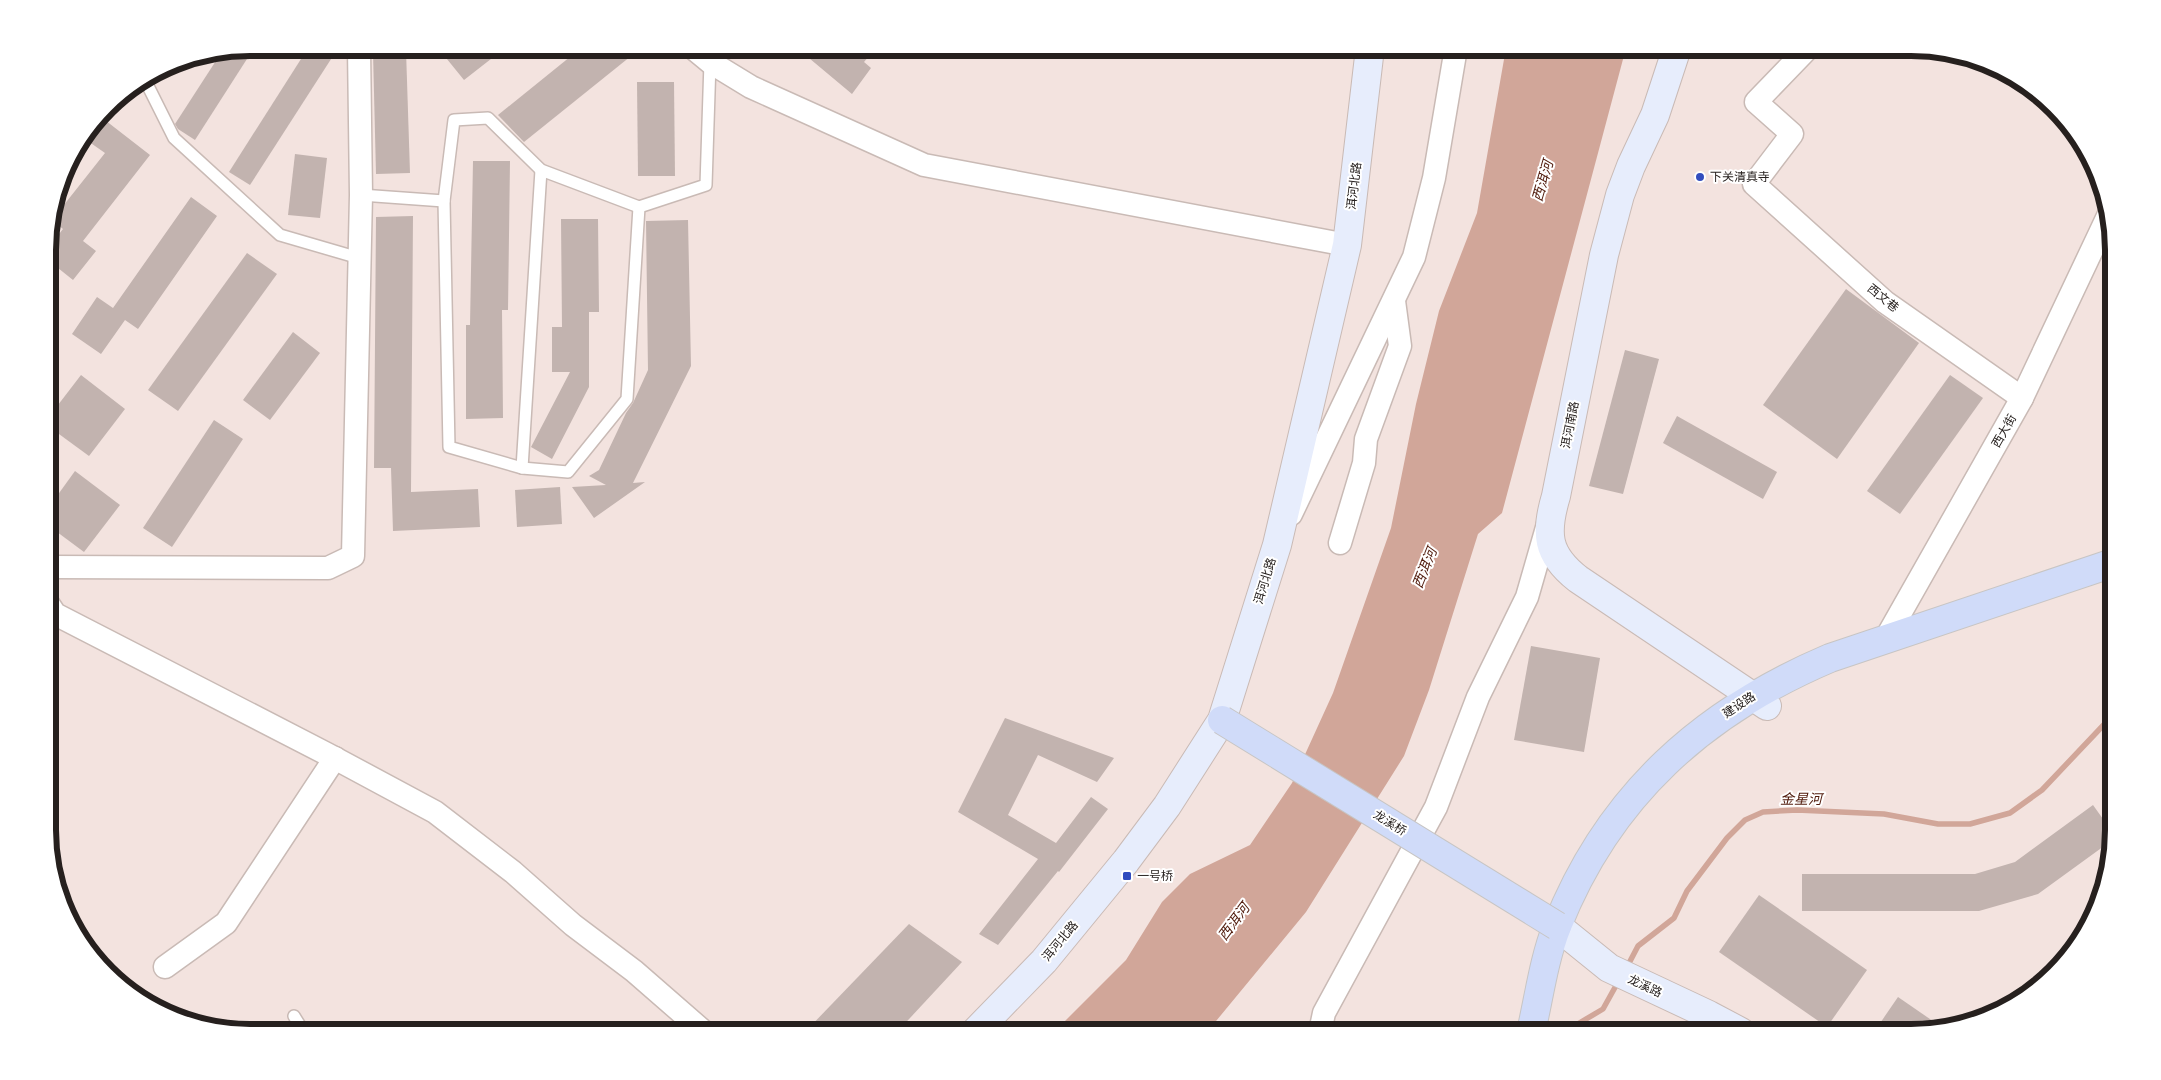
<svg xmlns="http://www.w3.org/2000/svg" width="2161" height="1080" viewBox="0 0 2161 1080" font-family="'Nunito Sans','Noto Sans SC',sans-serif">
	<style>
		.water { fill: #d1a699 }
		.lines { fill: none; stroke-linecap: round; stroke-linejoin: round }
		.stream { stroke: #d1a699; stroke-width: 5.5 }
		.building { fill: #c2b3af }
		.lane-casing { stroke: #c9bab5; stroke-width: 14 }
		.street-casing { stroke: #c9bab5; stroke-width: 25 }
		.secondary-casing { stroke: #c9bab5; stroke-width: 30 }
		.primary-casing { stroke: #c7c5c4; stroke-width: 30 }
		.lane { stroke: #fff; stroke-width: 11 }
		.street { stroke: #fff; stroke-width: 22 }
		.secondary { stroke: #e7edfc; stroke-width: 28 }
		.primary { stroke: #d0dbf9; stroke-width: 28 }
		.primary-bridge-casing { stroke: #c7c5c4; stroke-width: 30; stroke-linecap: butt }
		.primary-bridge { stroke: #d0dbf9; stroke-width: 28 }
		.poi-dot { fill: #324dbe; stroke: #fff; stroke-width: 2 }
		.labels { text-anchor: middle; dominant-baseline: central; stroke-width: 4; stroke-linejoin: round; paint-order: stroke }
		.poi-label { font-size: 12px; fill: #26201e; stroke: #fff; text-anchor: start }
		.street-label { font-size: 12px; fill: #26201e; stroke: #fff }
		.water-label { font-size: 14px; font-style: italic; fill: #4f190a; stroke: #fff }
		.rim { fill: none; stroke: #26201e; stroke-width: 6 }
	</style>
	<rect width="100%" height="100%" fill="#f3e3df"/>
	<polygon class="water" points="1506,48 1626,48 1502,513 1478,534 1429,690 1404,756 1306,912 1207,1032 1054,1032 1126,960 1162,902 1190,874 1250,845 1292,783 1333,693 1391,528 1416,404 1439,311 1477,213"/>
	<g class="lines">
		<g class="stream">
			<polyline points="1627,967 1638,946 1674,918 1687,891 1727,838 1745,820 1763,812 1797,810 1884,814 1938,824 1970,824 2010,813 2042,790 2113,715"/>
			<polyline points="1551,1032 1576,1025 1603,1009 1618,982"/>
		</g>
	</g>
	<g class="building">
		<polygon points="250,48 254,48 195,140 178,129 175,124 221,53"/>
		<polygon points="308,48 319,48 333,56 250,185 229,172"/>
		<polygon points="438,48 505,48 464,80"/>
		<polygon points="581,48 641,48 524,142 498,115"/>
		<polygon points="797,48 876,48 864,62 871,68 852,94"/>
		<polygon points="406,50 410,173 376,174 373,52"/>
		<polygon points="637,82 674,82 675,176 638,176"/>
		<polygon points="101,117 150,155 83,241 96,251 73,280 48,260 48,248 63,229 52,220 105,153 85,139"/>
		<polygon points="295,154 327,158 320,218 288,215"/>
		<polygon points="473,161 510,161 508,310 502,310 503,418 466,419 466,325 470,325"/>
		<polygon points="191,197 217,216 138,329 125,320 101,354 72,334 97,297 113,308"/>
		<polygon points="413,216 411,492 478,489 480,527 393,531 391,468 374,468 376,217"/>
		<polygon points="561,219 598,219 599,312 589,312 589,387 552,459 531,447 570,372 552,372 552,327 562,327"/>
		<polygon points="688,220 691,366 633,483 645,482 594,518 572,487 606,485 589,476 599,470 626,413 633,403 648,370 646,221"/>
		<polygon points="247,253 277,274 178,411 148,390"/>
		<polygon points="1846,289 1919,343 1837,459 1763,405"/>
		<polygon points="293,332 320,353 270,420 243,400"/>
		<polygon points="1625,350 1659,359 1623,494 1589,486"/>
		<polygon points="81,375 125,409 89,456 48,426 48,418"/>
		<polygon points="1950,375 1983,398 1900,514 1867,491"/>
		<polygon points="1677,416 1777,472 1763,499 1663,443"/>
		<polygon points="214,420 243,439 172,547 143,528"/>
		<polygon points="75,471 120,505 84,552 49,526 49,507"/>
		<polygon points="560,487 562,524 517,527 515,490"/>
		<polygon points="1531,646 1600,658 1584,752 1514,740"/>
		<polygon points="1005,718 1114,758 1097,782 1038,755 1008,815 1056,843 1091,797 1108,809 1059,872 1058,871 998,945 979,934 1038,859 958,812"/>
		<polygon points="2093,805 2113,833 2111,841 2038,894 1979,911 1802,911 1802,874 1975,874 2015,862"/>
		<polygon points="1759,895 1867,970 1827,1027 1719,952"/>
		<polygon points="909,924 962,962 897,1032 805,1032"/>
		<polygon points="1898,997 1943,1028 1924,1032 1874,1032"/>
	</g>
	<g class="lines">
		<g class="lane-casing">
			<g id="lane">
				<polyline points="145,80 174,138 280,235 359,258"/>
				<polyline points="361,195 444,201 454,120 488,118 541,170 639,207 706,185 710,62"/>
				<polyline points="444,201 449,447 522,468 568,472 627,399 639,207"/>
				<polyline points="522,468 541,170"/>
				<polyline points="294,1016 304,1032"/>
			</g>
		</g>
		<g class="street-casing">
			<g id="street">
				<polyline points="693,48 710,62 751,87 924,165 1347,245"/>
				<polyline points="1808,48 1756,102 1792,134 1754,184 1885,302 2022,398"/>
				<polyline points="1291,514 1414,257 1434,178 1456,48"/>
				<polyline points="1340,543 1364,463 1366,439 1400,346 1394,301"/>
				<polyline points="49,567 328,568 353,556 361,195 359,48"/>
				<polyline points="49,605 55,614 327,754 435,812 513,872 573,925 634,971 704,1032"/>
				<polyline points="1885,640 2022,398 2109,214"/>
				<polyline points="165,967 226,923 335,758"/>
				<polyline points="1320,1032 1324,1013 1436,807 1478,697 1527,597 1548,524"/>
			</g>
		</g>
		<g class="secondary-casing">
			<g id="secondary">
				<path d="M1677,48L1655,115L1631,166L1620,195L1604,255L1556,496C1545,533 1546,554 1578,579L1767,706"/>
				<polyline points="1557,926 1609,968 1709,1015 1741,1032"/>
				<polyline points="975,1032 1044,961 1126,861 1167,806 1222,720 1277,545 1347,245 1370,48"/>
			</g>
		</g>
		<g class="primary-casing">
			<path id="primary" d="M1531,1032C1539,997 1544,959 1557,926C1609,795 1703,712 1830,658L2113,563"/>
		</g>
		<use href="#lane" class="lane"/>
		<use href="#street" class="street"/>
		<use href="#secondary" class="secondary"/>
		<use href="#primary" class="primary"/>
		<g class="primary-bridge-casing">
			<polyline id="primary-bridge" points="1222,720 1557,926"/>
		</g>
		<use href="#primary-bridge" class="primary-bridge"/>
	</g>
	<g class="poi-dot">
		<circle cx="1700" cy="177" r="5"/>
		<rect x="1122" y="871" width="10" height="10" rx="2.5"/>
	</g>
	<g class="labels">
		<g class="poi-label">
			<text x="1710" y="177">下关清真寺</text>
			<text x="1137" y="876">一号桥</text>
		</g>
		<g class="street-label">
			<text transform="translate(1354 186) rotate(-83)">洱河北路</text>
			<text transform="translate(1883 298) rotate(39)">西文巷</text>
			<text transform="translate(1570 425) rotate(-79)">洱河南路</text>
			<text transform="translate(2004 431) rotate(-60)">西大街</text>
			<text transform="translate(1265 581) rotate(-73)">洱河北路</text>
			<text transform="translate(1739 705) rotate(-33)">建设路</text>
			<text transform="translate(1390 823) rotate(32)">龙溪桥</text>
			<text transform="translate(1060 941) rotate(-50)">洱河北路</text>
			<text transform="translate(1645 986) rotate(25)">龙溪路</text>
		</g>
		<g class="water-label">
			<text transform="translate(1543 181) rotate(-74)">西洱河</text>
			<text transform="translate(1425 568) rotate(-68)">西洱河</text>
			<text x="1801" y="799">金星河</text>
			<text transform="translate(1234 922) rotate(-53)">西洱河</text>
		</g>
	</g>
	<path d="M0 0H2161V1080H0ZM250 56H1911A194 194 0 0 1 2105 250V830A194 194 0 0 1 1911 1024H250A194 194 0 0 1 56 830V250A194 194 0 0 1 250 56Z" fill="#fff" fill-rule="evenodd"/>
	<path class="rim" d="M250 56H1911A194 194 0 0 1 2105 250V830A194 194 0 0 1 1911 1024H250A194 194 0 0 1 56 830V250A194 194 0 0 1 250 56Z"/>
</svg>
